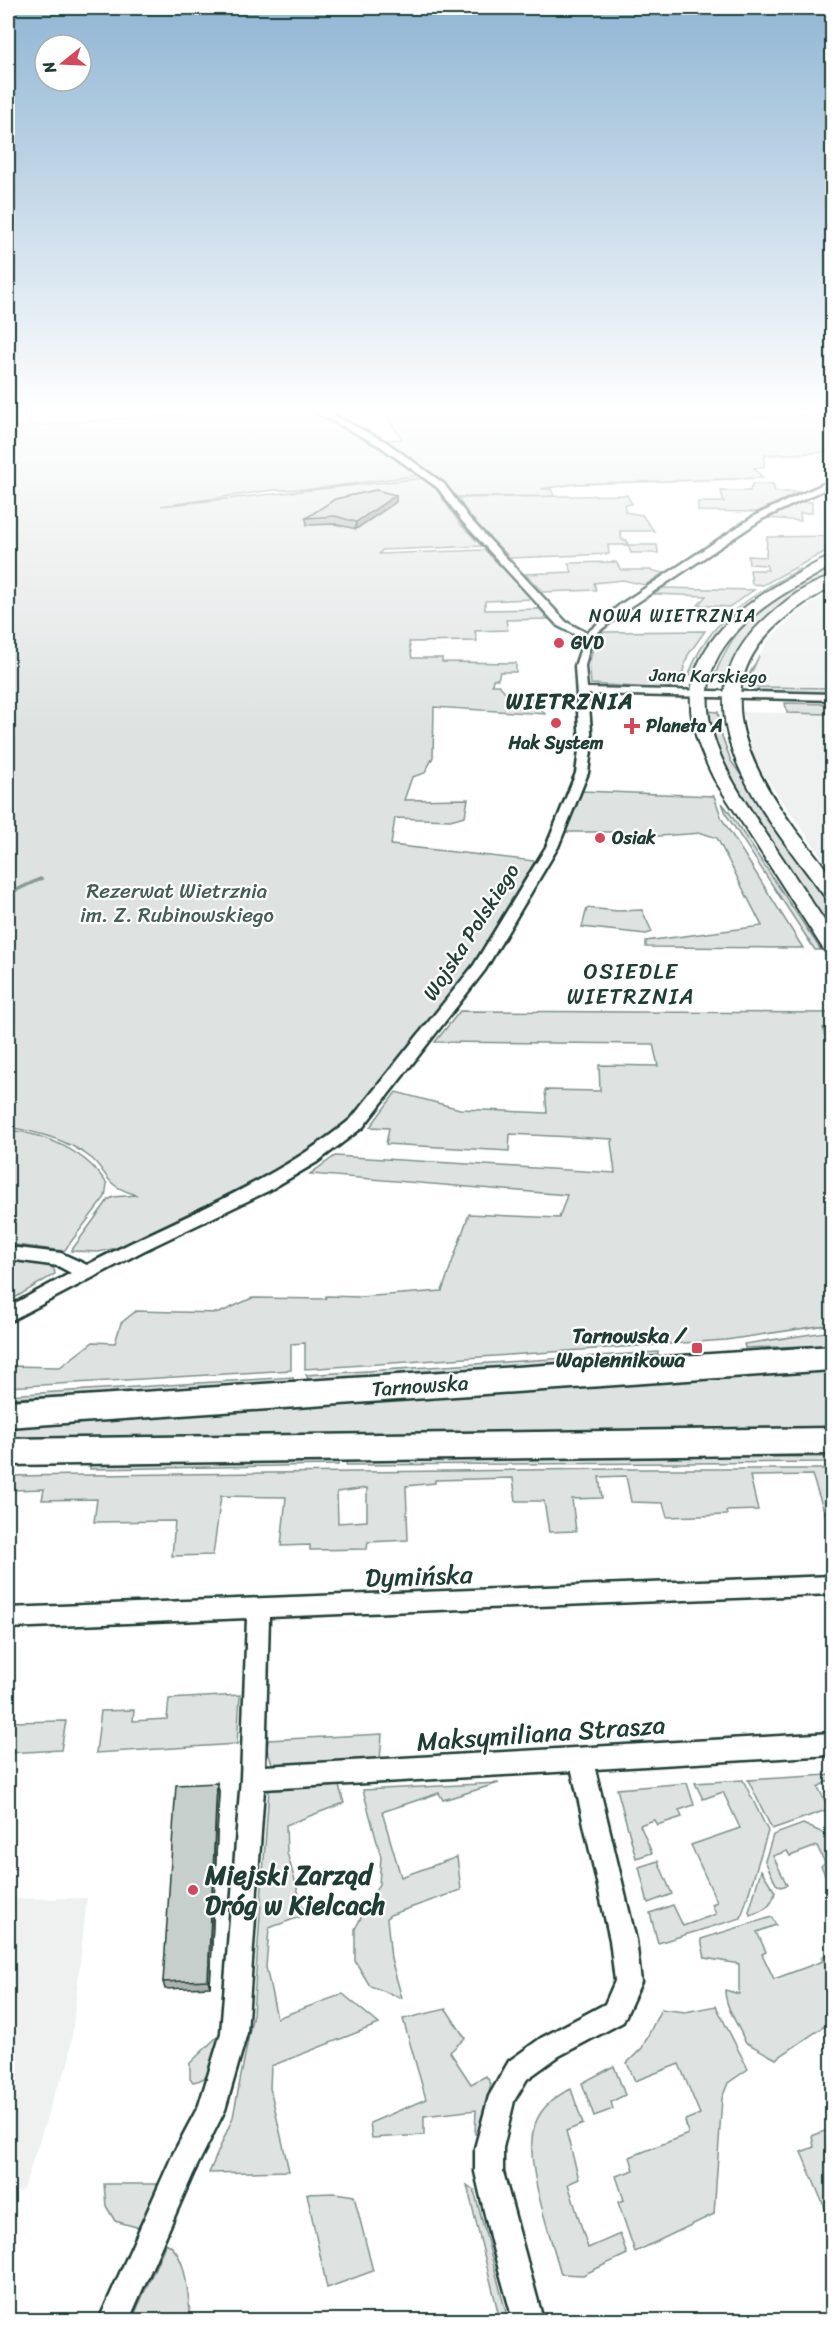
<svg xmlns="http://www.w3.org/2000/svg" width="840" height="2328" viewBox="0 0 840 2328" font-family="Sriracha,sans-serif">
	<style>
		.built { fill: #eef1f0 }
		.green { fill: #dee3e2; stroke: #7e908b; stroke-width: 1.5; fill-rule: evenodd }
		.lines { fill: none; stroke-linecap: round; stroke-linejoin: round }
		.street-casing { stroke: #1f3d34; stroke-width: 5 }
		.secondary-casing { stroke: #1f3d34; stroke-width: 4 }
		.primary-casing { stroke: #1f3d34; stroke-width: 5 }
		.street { fill: #fff; fill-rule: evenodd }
		.secondary { fill: #fff; fill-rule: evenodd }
		.primary { fill: #fff; fill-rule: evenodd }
		.wall { fill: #abb2af; stroke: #1f3d34; stroke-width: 1.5 }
		.shaded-wall { fill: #8b918f; stroke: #1f3d34; stroke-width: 1.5 }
		.building { fill: #c7cfcc; stroke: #1f3d34; stroke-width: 1.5 }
		.poi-dot { fill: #d1495b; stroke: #fff; stroke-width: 2 }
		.labels { text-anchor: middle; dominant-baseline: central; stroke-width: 4.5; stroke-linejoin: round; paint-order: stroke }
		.far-neighbourhood-label { font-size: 18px; letter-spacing: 1.5px; fill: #1f3d34; stroke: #fff }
		.far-poi-label { font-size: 18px; font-weight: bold; fill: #1f3d34; stroke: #fff; text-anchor: start }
		.far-street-label { font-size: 18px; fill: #1f3d34; stroke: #fff }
		.park-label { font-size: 21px; fill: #455e57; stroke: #fff }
		.street-label { font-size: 21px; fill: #1f3d34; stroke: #fff }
		.poi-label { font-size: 21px; font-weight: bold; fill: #1f3d34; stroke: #fff; text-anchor: end }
		.far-district-label { font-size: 22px; font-weight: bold; letter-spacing: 1.5px; fill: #1f3d34; stroke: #fff }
		.neighbourhood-label { font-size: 22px; letter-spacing: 1.5px; fill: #1f3d34; stroke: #fff }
		.near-street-label { font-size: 26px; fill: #1f3d34; stroke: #fff }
		.near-poi-label { font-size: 26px; font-weight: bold; fill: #1f3d34; stroke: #fff; text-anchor: start }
	</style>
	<rect width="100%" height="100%" fill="#fff"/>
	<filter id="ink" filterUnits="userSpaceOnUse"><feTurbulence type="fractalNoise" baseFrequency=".0167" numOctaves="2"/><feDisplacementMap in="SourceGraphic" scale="12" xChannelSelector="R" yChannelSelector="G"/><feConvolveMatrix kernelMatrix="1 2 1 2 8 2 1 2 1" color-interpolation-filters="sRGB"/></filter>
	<g filter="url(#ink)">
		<g class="built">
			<polygon points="832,591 832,688 757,687 750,684 749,678 767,641 802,609"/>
			<polygon points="743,712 832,714 832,871 765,777 753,754"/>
			<polygon points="87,1898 69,2063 54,2095 24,2188 20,2193 8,2181 8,1899"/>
		</g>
		<g class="green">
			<path d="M255,407H307L379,445L422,475L313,489L273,490L161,506L423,478L435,487L460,524L482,546L382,550L379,554L485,550L532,599L485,601V610L540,609L548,619L506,620L508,630L475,631L477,641L409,642L412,658H442V662L516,663V672H500L498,679H493L492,685H499L510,697L531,698L545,714L434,707L433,757L425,773L412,777L404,800L468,799L465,816L450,820L395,818L391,845L535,861L471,967L362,1107C298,1172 209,1206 128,1245L99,1252L71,1251L108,1200L113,1197L137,1195C128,1192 119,1190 112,1183C104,1175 100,1165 91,1158C67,1139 36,1132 8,1127V895L42,879L40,878L8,893V428Z"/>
			<polygon points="380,407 750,407 755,418 808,415 832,435 832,452 765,455 764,467 754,468 763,478 575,484 541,489 551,489 554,496 457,497 447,486 376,441 402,439"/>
			<polygon points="752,484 773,484 775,492 800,492 757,512 698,511 698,502 724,502 721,491 750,491"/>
			<polygon points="627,495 632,504 625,505 625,512 642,515 654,531 620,531 622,540 627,540 628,545 657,545 658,553 631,553 628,545 608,545 609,554 510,558 470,517 458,498"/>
			<polygon points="802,502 812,502 812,513 800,513 801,521 768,518"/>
			<polygon points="832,536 832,548 763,585 752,584 750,570 768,570 766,565 749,564 748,556 766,557 767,537"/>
			<polygon points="616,562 621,570 650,570 663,573 645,585 623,580 594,583 596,590 543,592 525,574 572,572 568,563"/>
			<path d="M832,565V577C788,602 743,628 726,679L714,678C736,614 777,595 832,565Z"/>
			<path d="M800,569L803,570C757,595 710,622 693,675H689C706,621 753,594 800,569Z"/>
			<polygon points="662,588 754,590 729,607 698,605 706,596 655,594"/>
			<path d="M705,631L688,655L679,684L664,689L591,684C589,665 589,648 602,632Z"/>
			<polygon points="759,656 749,678 750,684 757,687 832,688 832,693 755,693 744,684"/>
			<polygon points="785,703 832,704 832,714 787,713"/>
			<polygon points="705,711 718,712 722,736 731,761 832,904 832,935 723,773"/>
			<polygon points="581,791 714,796 722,819 803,948 646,947 646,941 762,926 717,838 702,833 630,838 629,832 566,832"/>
			<polygon points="722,803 729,812 821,950 815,950 727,816"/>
			<polygon points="587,908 618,911 642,910 652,932 646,934 582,927"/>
			<polygon points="460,1011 832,1013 832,1027 823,1028 826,1040 832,1042 832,1324 726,1340 305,1369 305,1343 291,1344 291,1370 8,1387 8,1366 60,1367 93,1342 115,1343 121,1323 136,1311 219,1313 252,1298 325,1299 326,1296 360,1297 442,1291 469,1214 559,1218 567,1195 310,1174 335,1156 615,1173 611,1142 613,1139 510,1134 509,1151 386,1144 389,1128 370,1127 396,1092 460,1109 547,1113 545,1090 600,1091 599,1065 658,1066 653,1044 435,1042"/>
			<path d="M8,1130C46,1134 86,1151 107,1184L105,1197L64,1251L8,1244Z"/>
			<polygon points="8,1259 47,1264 54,1269 55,1274 8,1302"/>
			<polygon points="832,1331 832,1345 745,1348 744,1344"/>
			<polygon points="658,1352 658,1355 602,1363 310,1381 306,1375"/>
			<polygon points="832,1366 832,1427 694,1428 645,1435 8,1444 8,1429 173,1412"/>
			<polygon points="293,1377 293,1381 288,1384 181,1392 8,1398 8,1395"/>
			<polygon points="347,1454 832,1457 832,1462 346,1465"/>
			<polygon points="338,1455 338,1465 90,1469 90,1464 134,1460"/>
			<path d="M620,1469H832V1514H825L812,1475L750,1476L758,1510L726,1511L727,1515L667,1517L663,1503L631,1502L626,1476L599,1477L602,1498L572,1499L576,1531L549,1532L544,1501H516L513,1478L435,1480V1483L406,1486L408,1540L368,1542L367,1549L310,1550V1545L281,1546L286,1497L221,1496L213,1555L172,1556L175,1521L94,1522L97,1499L42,1500L44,1489L12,1490L8,1510V1476ZM367,1488V1521L338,1523L337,1492Z"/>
			<polygon points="240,1695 237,1744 96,1753 101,1711 134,1710 133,1721 167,1719 169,1699"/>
			<polygon points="66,1721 61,1750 8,1753 8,1722"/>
			<polygon points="382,1734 380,1761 273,1766 267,1750 268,1740"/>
			<polygon points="828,1775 831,1779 818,1787 829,1809 772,1829 748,1780"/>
			<polygon points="743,1780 768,1831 741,1918 658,1943 650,1913 673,1905 683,1926 716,1914 712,1904 717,1902 691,1845 740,1828 723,1792 703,1799 695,1783"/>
			<polygon points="499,1783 443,1800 439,1793 382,1812 401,1877 457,1857 461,1890 390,1915 387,1918 391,1959 402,1998 370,1986 355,1961 355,1929 379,1884 381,1857 363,1790"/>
			<polygon points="687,1783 694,1805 679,1810 682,1817 657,1825 654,1820 640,1825 652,1853 636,1858 617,1789"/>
			<polygon points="339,1786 344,1803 286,1825 287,1853 305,1915 269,1928 266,1967 277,2018 343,1994 379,2024 271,2066 270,2088 289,2171 209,2173 233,2117 253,2014 269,1789"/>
			<polygon points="803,1824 832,1837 832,1889 821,1866 825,1863 817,1846 790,1856 787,1851 773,1856 787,1885 781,1887 776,1884 765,1861 773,1835"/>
			<polygon points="658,1861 672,1894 648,1903 639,1867"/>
			<path d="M761,1870L775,1892C772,1907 764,1911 750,1915L749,1912Z"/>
			<path d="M772,1917L776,1925L757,1932L766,1952L762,1954L774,1979L823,1961L821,1957L832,1952V2021L776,2059L745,2042C739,2025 725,2008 725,1990L739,1994V1964L705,1958L701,1939Z"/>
			<polygon points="716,2006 748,2069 728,2083 722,2098 714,2214 635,2252 618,2202 624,2200 616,2176 634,2170 630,2157 688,2134 685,2120 700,2114 679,2064 635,2081 627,2063 642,2048 661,2009 685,2012"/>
			<polygon points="446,2009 465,2038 450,2052 471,2084 486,2076 491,2084 479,2133 475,2134 476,2110 424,2116 424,2135 372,2138 370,2123 426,2099 403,2019"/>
			<path d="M220,2034C217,2053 217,2079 193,2082L190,2079V2063Z"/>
			<polygon points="614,2066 625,2095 611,2102 613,2109 594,2116 582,2083"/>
			<path d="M571,2089L583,2124L566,2131L579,2179L568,2184L588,2248L620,2234L627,2254L583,2275L561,2274C551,2237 526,2169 533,2132C537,2111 553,2097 571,2089Z"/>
			<polygon points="832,2128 832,2211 827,2213 801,2152 814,2147 812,2136"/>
			<polygon points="104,2184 159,2184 140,2228 115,2221 106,2206"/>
			<polygon points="467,2185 474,2190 508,2320 500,2320"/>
			<polygon points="335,2193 354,2196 373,2271 327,2288 307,2194"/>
			<path d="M166,2243C188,2254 187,2296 191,2317L184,2320H132Z"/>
		</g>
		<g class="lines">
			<g class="street-casing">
				<g id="street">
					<path d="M306,407H317L386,442L444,484L468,517L566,622L587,633L621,604L756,515L832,480V486L762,519L629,608L598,632L589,649L585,666L587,688L832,694V700L588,694L592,743L588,773L558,847L485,970L363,1127L317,1162L268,1191L145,1250L8,1322V1307L71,1273L58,1266L8,1259V1247L61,1253L87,1265C176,1218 273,1184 351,1119L474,965L546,847L576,773L580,743L575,666L584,639L558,626L462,521L438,488L380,446Z"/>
					<polygon points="832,1576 832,1594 269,1617 265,1766 832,1733 832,1755 595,1769 636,1940 641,1982 623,2022 559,2056 527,2079 514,2101 503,2148 503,2172 543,2320 513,2320 491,2241 475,2172 475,2148 489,2096 509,2061 541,2038 605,2004 615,1981 610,1940 572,1771 264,1789 247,2033 225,2110 193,2174 129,2320 99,2320 173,2154 199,2105 221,2033 241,1778 247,1618 8,1628 8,1608"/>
				</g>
			</g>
			<g class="secondary-casing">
				<g id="secondary">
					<path d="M832,557V566C795,587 757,606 729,640C677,704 731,782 769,838C790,869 811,901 832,932V953L825,951L822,947L714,779C701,752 689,726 691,696C694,637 753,597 799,573C809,567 820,560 832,557Z"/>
					<path d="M832,577V587C714,649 719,725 792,825C800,837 830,870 832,881C834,886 833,894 832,899L825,897C770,821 670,713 760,624C780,605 804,584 832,577Z"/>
				</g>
			</g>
			<g class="primary-casing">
				<g id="primary">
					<polygon points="832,1346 832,1370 8,1427 8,1401"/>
					<polygon points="832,1428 832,1454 8,1465 8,1439"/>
				</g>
			</g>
			<use href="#street" class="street"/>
			<use href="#secondary" class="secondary"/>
			<use href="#primary" class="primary"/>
		</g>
		<g class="wall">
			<polygon points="396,502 356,529 335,524 307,525 306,518"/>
			<polygon points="217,1783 219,1791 210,1987 165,1989 163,1982"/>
		</g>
		<g class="shaded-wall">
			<polygon points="396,495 396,502 356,529 356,522"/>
			<polygon points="217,1783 219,1791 210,1987 208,1980"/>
		</g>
		<g class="building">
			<polygon points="376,490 396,495 356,522 335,516 306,518 335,499"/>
			<polygon points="217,1783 208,1980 163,1982 176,1785"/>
		</g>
	</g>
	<linearGradient id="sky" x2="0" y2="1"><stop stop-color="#91b6d4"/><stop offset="0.56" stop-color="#fff"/><stop offset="1" stop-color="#fff" stop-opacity="0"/></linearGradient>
	<rect width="840" height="733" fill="url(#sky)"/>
	<g class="poi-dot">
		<circle cx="559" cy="643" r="6"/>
		<circle cx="556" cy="723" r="6"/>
		<path d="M629 717h6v6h6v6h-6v6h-6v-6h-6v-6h6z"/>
		<circle cx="600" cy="838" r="6"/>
		<rect x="691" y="1342" width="12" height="12" rx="3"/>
		<circle cx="193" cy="1890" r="6"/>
	</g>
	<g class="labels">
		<g class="far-neighbourhood-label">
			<text x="673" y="616">NOWA WIETRZNIA</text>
		</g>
		<g class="far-poi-label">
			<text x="571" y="643">GVD</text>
			<text x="646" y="726">Planeta A</text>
			<text x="556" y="743" text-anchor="middle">Hak System</text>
			<text x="612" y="838">Osiak</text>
		</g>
		<g class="far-street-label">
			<text transform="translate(708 676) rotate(1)">Jana Karskiego</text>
		</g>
		<g class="park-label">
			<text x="177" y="891">Rezerwat Wietrznia<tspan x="177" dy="24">im. Z. Rubinowskiego</tspan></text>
		</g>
		<g class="street-label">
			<text transform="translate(471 932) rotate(-57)">Wojska Polskiego</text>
			<text transform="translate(420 1386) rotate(-4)">Tarnowska</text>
		</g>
		<g class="poi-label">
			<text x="685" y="1336">Tarnowska /<tspan x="685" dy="24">Wapiennikowa</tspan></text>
		</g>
		<g class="far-district-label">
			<text x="570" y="701">WIETRZNIA</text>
		</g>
		<g class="neighbourhood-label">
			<text x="631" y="971">OSIEDLE<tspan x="631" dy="25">WIETRZNIA</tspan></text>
		</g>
		<g class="near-street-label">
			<text transform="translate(419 1576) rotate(-2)">Dymińska</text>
			<text transform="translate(541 1733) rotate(-4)">Maksymiliana Strasza</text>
		</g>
		<g class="near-poi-label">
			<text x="205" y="1875">Miejski Zarząd<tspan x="205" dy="30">Dróg w Kielcach</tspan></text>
		</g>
	</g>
	<rect width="840" height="2328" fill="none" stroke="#fff" stroke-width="30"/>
	<rect x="15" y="15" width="810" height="2298" fill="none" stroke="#1f3d34" stroke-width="2" filter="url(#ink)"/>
	<g transform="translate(63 63) rotate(252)"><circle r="28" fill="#ffffff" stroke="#a5b1ae" stroke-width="1.5"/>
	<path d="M0-4.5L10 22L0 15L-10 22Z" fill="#d1495b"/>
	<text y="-9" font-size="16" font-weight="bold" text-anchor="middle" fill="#1f3d34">N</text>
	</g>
</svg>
